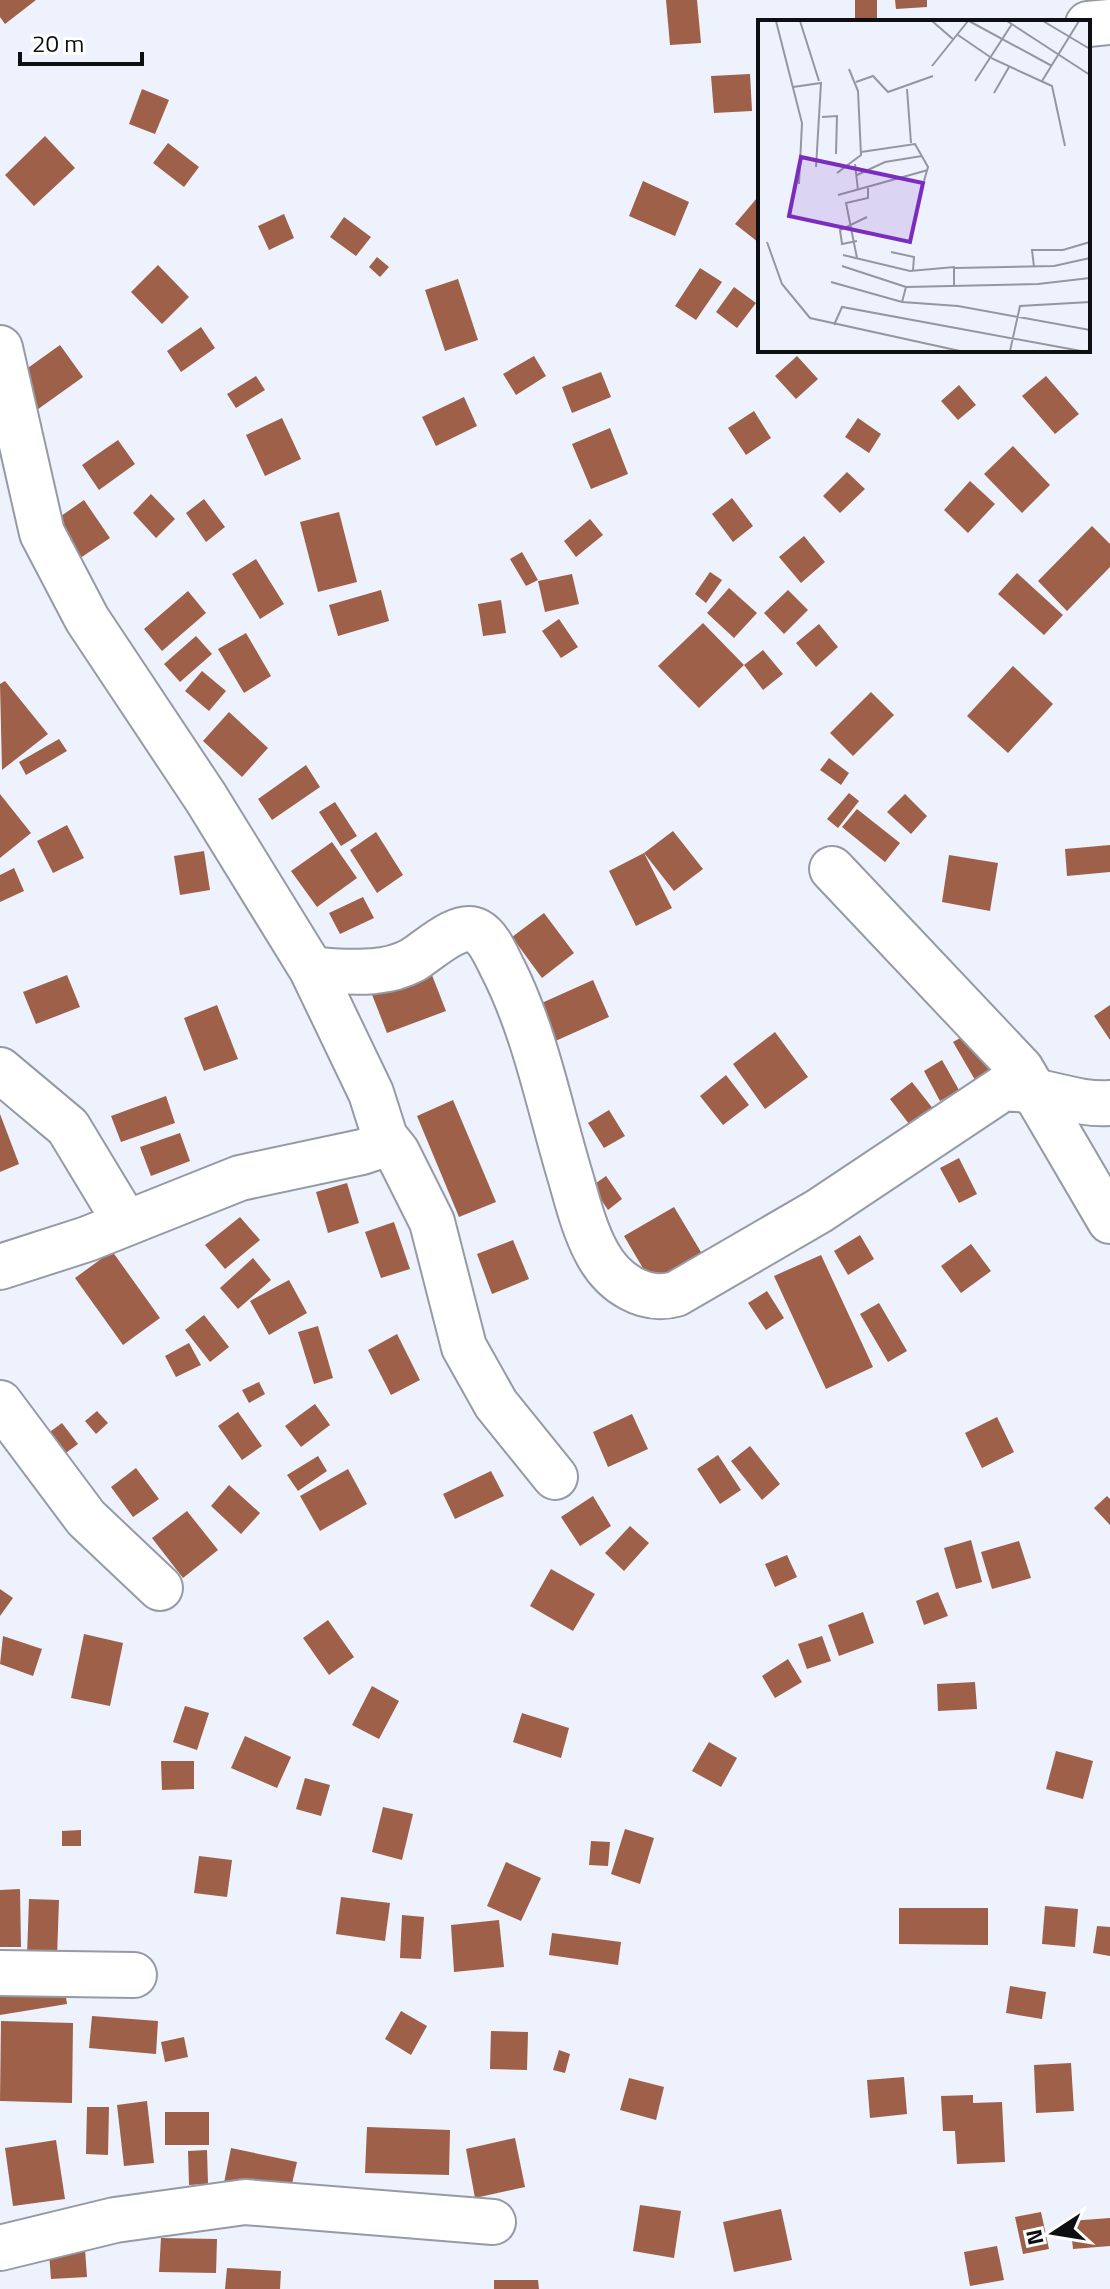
<svg xmlns="http://www.w3.org/2000/svg" width="1110" height="2289" viewBox="0 0 1110 2289" font-family="'Titillium Web',sans-serif">
	<style>
		.building { fill: #9e6049 }
		.lines { fill: none; stroke-linecap: round; stroke-linejoin: round }
		.minor-casing { stroke: #969aa5; stroke-width: 48 }
		.minor { stroke: #fff; stroke-width: 44 }
		.inset-road { fill: none; stroke: #94979f; stroke-width: 2 }
		.view { fill: #7b2cbf; fill-opacity: 0.15; stroke: #7b2cbf; stroke-width: 4 }
		.inset-edge { fill: none; stroke: #0e0f13; stroke-width: 4 }
	</style>
	<rect width="100%" height="100%" fill="#edf2fd"/>
	<g class="building">
		<polygon points="0,0 36,0 5,24 0,17"/>
		<polygon points="666,0 697,0 701,43 670,45"/>
		<rect x="855" y="0" width="22" height="22"/>
		<polygon points="895,0 927,0 927,7 896,9"/>
		<polygon points="750,74 752,111 714,113 711,76"/>
		<polygon points="142,89 169,100 155,134 129,124"/>
		<polygon points="45,136 75,168 34,206 5,175"/>
		<polygon points="168,143 199,167 184,187 153,163"/>
		<polygon points="643,181 689,202 675,236 629,216"/>
		<polygon points="757,198 760,200 758,242 735,224"/>
		<polygon points="284,214 294,238 269,250 258,226"/>
		<polygon points="344,217 371,237 356,256 330,237"/>
		<polygon points="377,257 389,267 380,277 369,267"/>
		<polygon points="158,265 189,297 162,324 131,292"/>
		<polygon points="700,268 722,282 696,320 675,306"/>
		<polygon points="458,279 478,340 445,351 425,290"/>
		<polygon points="734,287 756,303 737,328 716,312"/>
		<polygon points="201,327 215,348 181,372 167,351"/>
		<polygon points="60,345 83,377 34,412 11,380"/>
		<polygon points="534,356 546,376 516,395 503,374"/>
		<polygon points="797,356 818,379 796,399 775,376"/>
		<polygon points="601,372 611,397 572,413 562,387"/>
		<polygon points="256,376 265,390 236,408 227,394"/>
		<polygon points="1046,376 1079,414 1055,434 1022,396"/>
		<polygon points="959,385 976,405 958,420 941,401"/>
		<polygon points="464,397 477,426 436,446 422,417"/>
		<polygon points="754,411 771,438 746,455 728,428"/>
		<polygon points="282,418 301,459 265,476 246,435"/>
		<polygon points="858,418 881,434 869,453 845,437"/>
		<polygon points="610,428 628,474 591,489 572,444"/>
		<polygon points="118,440 135,464 99,490 82,465"/>
		<polygon points="1013,446 1050,485 1022,513 984,474"/>
		<polygon points="847,472 865,489 840,513 823,496"/>
		<polygon points="970,481 995,504 968,533 944,510"/>
		<polygon points="151,494 175,519 156,538 133,513"/>
		<polygon points="732,498 753,526 733,542 712,514"/>
		<polygon points="204,499 225,527 206,542 186,513"/>
		<polygon points="84,500 110,538 70,565 44,528"/>
		<polygon points="339,512 357,582 318,592 300,522"/>
		<polygon points="590,519 603,535 576,557 564,541"/>
		<polygon points="1092,526 1110,544 1110,567 1067,611 1038,581"/>
		<polygon points="804,536 825,562 801,583 779,557"/>
		<polygon points="522,552 538,580 526,586 510,559"/>
		<polygon points="256,559 284,604 260,619 232,574"/>
		<polygon points="710,572 722,580 706,603 695,594"/>
		<polygon points="1017,573 1063,615 1044,635 998,594"/>
		<polygon points="572,574 579,604 545,612 538,581"/>
		<polygon points="729,588 757,613 734,638 707,613"/>
		<polygon points="381,590 389,621 338,636 329,605"/>
		<polygon points="788,590 808,610 784,634 764,613"/>
		<polygon points="188,591 206,613 162,651 144,629"/>
		<polygon points="501,600 506,633 483,636 478,604"/>
		<polygon points="559,619 578,647 561,658 542,631"/>
		<polygon points="703,623 744,665 699,708 658,666"/>
		<polygon points="819,624 838,647 816,667 796,643"/>
		<polygon points="246,633 271,676 244,693 218,649"/>
		<polygon points="196,636 212,654 180,682 164,664"/>
		<polygon points="763,650 783,674 763,690 744,665"/>
		<polygon points="1013,666 1053,704 1008,753 967,716"/>
		<polygon points="202,671 226,691 209,711 185,691"/>
		<polygon points="5,681 48,734 2,770 0,684"/>
		<polygon points="871,692 894,715 853,756 830,733"/>
		<polygon points="229,712 268,748 242,777 203,741"/>
		<polygon points="59,739 67,751 26,775 19,762"/>
		<polygon points="829,758 849,773 841,785 820,770"/>
		<polygon points="306,765 320,787 272,820 258,799"/>
		<polygon points="849,793 859,801 838,828 827,819"/>
		<polygon points="0,794 31,833 0,858"/>
		<polygon points="905,794 927,816 911,834 887,812"/>
		<polygon points="335,802 357,836 341,846 319,812"/>
		<polygon points="857,809 900,843 885,862 842,827"/>
		<polygon points="67,825 84,858 53,873 37,841"/>
		<polygon points="673,831 703,869 674,891 644,853 672,908 636,926 609,871 644,853"/>
		<polygon points="376,832 403,875 377,893 350,850"/>
		<polygon points="332,842 357,878 317,907 291,871"/>
		<polygon points="1110,845 1110,872 1067,876 1065,849"/>
		<polygon points="204,851 210,890 180,895 174,856"/>
		<polygon points="949,855 998,863 990,911 942,902"/>
		<polygon points="14,868 24,891 0,902 0,875"/>
		<polygon points="363,897 374,918 340,934 329,913"/>
		<polygon points="544,913 574,953 542,978 512,937"/>
		<polygon points="430,970 446,1011 387,1033 371,992"/>
		<polygon points="67,975 80,1007 36,1024 23,992"/>
		<polygon points="593,980 609,1017 551,1043 535,1006"/>
		<polygon points="217,1005 238,1059 204,1071 184,1018"/>
		<polygon points="1110,1005 1110,1040 1094,1016"/>
		<polygon points="775,1032 808,1077 765,1109 733,1064"/>
		<polygon points="971,1032 995,1075 978,1085 953,1042"/>
		<polygon points="942,1060 959,1090 940,1101 924,1071"/>
		<polygon points="726,1075 749,1105 723,1125 700,1096"/>
		<polygon points="912,1082 938,1115 916,1133 890,1099"/>
		<polygon points="166,1096 175,1123 121,1142 111,1116"/>
		<polygon points="453,1100 496,1202 459,1217 417,1116"/>
		<polygon points="609,1110 625,1136 604,1148 588,1123"/>
		<polygon points="0,1114 19,1164 0,1172"/>
		<polygon points="180,1133 190,1161 151,1176 140,1147"/>
		<polygon points="959,1158 977,1194 959,1203 940,1168"/>
		<polygon points="606,1176 622,1199 608,1210 592,1186"/>
		<polygon points="347,1183 359,1223 328,1233 316,1192"/>
		<polygon points="674,1207 707,1262 657,1292 624,1236"/>
		<polygon points="240,1217 260,1240 225,1269 205,1245"/>
		<polygon points="394,1222 410,1269 381,1278 365,1232"/>
		<polygon points="860,1235 874,1259 848,1275 834,1251"/>
		<polygon points="513,1240 529,1279 492,1294 477,1254"/>
		<polygon points="971,1244 991,1271 961,1293 941,1266"/>
		<polygon points="112,1251 160,1318 123,1345 75,1278"/>
		<polygon points="821,1255 873,1367 826,1389 774,1276"/>
		<polygon points="253,1258 271,1280 238,1309 220,1288"/>
		<polygon points="289,1280 307,1313 269,1335 250,1301"/>
		<polygon points="767,1291 784,1318 766,1330 748,1303"/>
		<polygon points="879,1303 907,1351 888,1362 860,1314"/>
		<polygon points="204,1315 229,1347 210,1362 185,1330"/>
		<polygon points="318,1326 333,1378 314,1384 298,1332"/>
		<polygon points="397,1334 420,1380 391,1395 368,1350"/>
		<polygon points="189,1343 201,1365 176,1377 165,1356"/>
		<polygon points="259,1382 265,1394 249,1403 242,1390"/>
		<polygon points="315,1404 330,1425 301,1447 285,1426"/>
		<polygon points="97,1411 108,1423 96,1434 85,1421"/>
		<polygon points="238,1412 262,1446 242,1460 218,1426"/>
		<polygon points="632,1414 648,1449 608,1467 593,1432"/>
		<polygon points="997,1417 1014,1452 982,1468 965,1433"/>
		<polygon points="62,1423 78,1444 59,1458 43,1437"/>
		<polygon points="750,1446 780,1484 762,1500 731,1461"/>
		<polygon points="718,1455 741,1490 720,1504 697,1469"/>
		<polygon points="318,1456 327,1471 298,1491 287,1475"/>
		<polygon points="136,1468 159,1499 133,1517 111,1487"/>
		<polygon points="348,1469 367,1504 320,1531 300,1496"/>
		<polygon points="491,1471 504,1496 455,1519 443,1494"/>
		<polygon points="229,1485 260,1513 241,1534 211,1506"/>
		<polygon points="593,1496 611,1526 580,1546 561,1517"/>
		<polygon points="1107,1496 1110,1499 1110,1525 1094,1508"/>
		<polygon points="187,1511 218,1550 183,1578 152,1538"/>
		<polygon points="630,1526 649,1543 624,1571 605,1553"/>
		<polygon points="971,1540 982,1582 956,1589 944,1548"/>
		<polygon points="1019,1541 1031,1578 992,1589 981,1552"/>
		<polygon points="787,1555 797,1577 775,1587 765,1564"/>
		<polygon points="551,1569 595,1594 573,1631 530,1606"/>
		<polygon points="0,1589 13,1598 0,1616"/>
		<polygon points="938,1592 948,1616 924,1625 916,1601"/>
		<polygon points="863,1612 874,1643 839,1656 828,1625"/>
		<polygon points="328,1620 354,1657 329,1675 303,1638"/>
		<polygon points="84,1634 123,1643 110,1706 71,1698"/>
		<polygon points="3,1636 42,1649 33,1676 0,1664"/>
		<polygon points="822,1636 831,1661 807,1669 798,1644"/>
		<polygon points="788,1659 802,1682 775,1698 762,1676"/>
		<polygon points="975,1682 977,1709 938,1711 937,1684"/>
		<polygon points="372,1686 399,1701 379,1739 352,1725"/>
		<polygon points="185,1706 209,1713 197,1750 173,1742"/>
		<polygon points="522,1713 569,1728 561,1758 513,1742"/>
		<polygon points="245,1736 291,1757 277,1788 231,1768"/>
		<polygon points="709,1742 737,1758 721,1787 692,1771"/>
		<polygon points="1056,1751 1093,1761 1083,1799 1046,1789"/>
		<polygon points="161,1761 194,1761 194,1789 162,1790"/>
		<polygon points="305,1778 330,1785 321,1816 296,1809"/>
		<polygon points="383,1807 413,1814 402,1860 372,1852"/>
		<polygon points="625,1829 654,1838 640,1884 611,1874"/>
		<polygon points="81,1830 81,1846 62,1846 62,1831"/>
		<polygon points="591,1841 610,1842 608,1866 589,1865"/>
		<polygon points="199,1856 232,1860 227,1897 194,1893"/>
		<polygon points="506,1862 541,1878 521,1921 487,1906"/>
		<polygon points="20,1889 21,1947 0,1947 0,1890"/>
		<polygon points="341,1897 390,1903 385,1941 336,1934"/>
		<polygon points="29,1899 59,1900 57,1957 27,1956"/>
		<polygon points="1045,1906 1078,1909 1075,1947 1042,1944"/>
		<polygon points="899,1908 988,1908 988,1945 899,1944"/>
		<polygon points="402,1915 424,1917 421,1959 400,1958"/>
		<polygon points="499,1920 504,1967 454,1972 451,1925"/>
		<polygon points="1097,1926 1110,1927 1110,1956 1093,1953"/>
		<polygon points="552,1933 621,1942 618,1965 549,1955"/>
		<polygon points="63,1978 67,2004 0,2015 0,1988"/>
		<polygon points="1010,1986 1046,1992 1042,2019 1006,2013"/>
		<polygon points="401,2011 427,2026 411,2055 385,2039"/>
		<polygon points="92,2016 158,2021 156,2054 89,2048"/>
		<polygon points="1,2021 73,2023 72,2103 0,2101"/>
		<polygon points="491,2031 528,2032 527,2070 490,2069"/>
		<polygon points="184,2037 188,2057 165,2062 161,2042"/>
		<polygon points="559,2050 570,2054 565,2073 553,2070"/>
		<polygon points="1071,2063 1074,2111 1036,2113 1034,2065"/>
		<polygon points="904,2077 907,2114 870,2118 867,2080"/>
		<polygon points="629,2078 664,2087 656,2120 620,2110"/>
		<polygon points="973,2095 973,2103 1002,2102 1005,2162 957,2164 955,2131 943,2131 941,2096"/>
		<polygon points="147,2101 154,2163 124,2166 117,2105"/>
		<polygon points="87,2107 109,2107 108,2155 86,2154"/>
		<rect x="165" y="2112" width="44" height="33"/>
		<polygon points="367,2127 450,2130 449,2175 365,2173"/>
		<polygon points="515,2138 525,2187 475,2198 466,2149"/>
		<polygon points="56,2140 65,2199 13,2206 5,2148"/>
		<polygon points="231,2148 297,2162 289,2197 224,2183"/>
		<polygon points="207,2150 208,2184 189,2185 188,2151"/>
		<polygon points="640,2205 681,2211 674,2258 633,2251"/>
		<polygon points="781,2209 792,2260 734,2272 723,2222"/>
		<polygon points="1041,2212 1049,2249 1023,2254 1015,2217"/>
		<polygon points="1110,2218 1110,2246 1073,2249 1070,2221"/>
		<polygon points="161,2238 217,2239 216,2273 159,2272"/>
		<polygon points="997,2246 1004,2280 970,2286 964,2252"/>
		<polygon points="85,2249 87,2277 51,2279 49,2253"/>
		<polygon points="227,2268 281,2271 280,2289 225,2289"/>
		<polygon points="494,2280 538,2280 539,2289 494,2289"/>
	</g>
	<g class="lines">
		<g class="minor-casing">
			<g id="minor">
				<polyline points="1088,24 1110,22"/>
				<polyline points="0,348 42,533 87,619 206,798 312,970 371,1093 385,1137 397,1152 432,1222 464,1347 496,1404 555,1477"/>
				<polyline points="832,869 1021,1069 1110,1221"/>
				<path d="M312,970C346,971 382,977 413,960C428,951 459,921 477,931C490,938 497,958 504,971C536,1035 550,1110 571,1179C578,1204 585,1231 597,1253C613,1283 644,1303 676,1294L819,1211L1002,1089C1039,1086 1073,1106 1110,1103"/>
				<polyline points="0,1070 68,1127 126,1223"/>
				<polyline points="0,1267 87,1239 240,1178 362,1152 377,1147 385,1137"/>
				<polyline points="0,1403 86,1518 160,1588"/>
				<polyline points="0,1973 134,1975"/>
				<polyline points="0,2248 115,2220 245,2202 493,2222"/>
			</g>
		</g>
		<use href="#minor" class="minor"/>
	</g>
	<g transform="translate(758 20)">
		<rect width="332" height="332" fill="#edf2fd"/>
		<path class="inset-road" d="M18,1L44,103L41,164M42,1L61,61M174,1L196,20M211,1L294,46M249,1L332,55M285,1L332,29M200,15L235,39L294,66L307,126M174,46L210,1M217,61L254,4M284,61L321,1M98,62L115,56L130,72L175,56M35,67L63,63L58,147M149,69L153,123M236,73L251,47M64,97L79,96L78,134M103,132L157,124L170,147L166,161M97,144L100,170M79,153L103,135L100,71L91,49M99,155L127,142L164,136M80,175L170,150M99,221L84,224L82,210L109,197M9,222L24,264L52,298L202,331M133,232L156,237L155,250M85,235L152,251L196,247V265M99,238L88,183L110,178V168M84,246L148,267L144,282M276,247L274,230H305L332,222M197,248L296,246L332,238M73,262L144,282L200,286L332,310M148,267L280,264L332,258M76,305L84,287L323,331M252,331L262,286L332,282"/>
		<path class="view" d="M43,137L165,163L152,222L31,196Z"/>
		<rect width="332" height="332" class="inset-edge"/>
	</g>
	<g transform="translate(1054 2233) rotate(258)" stroke="#ffffff" stroke-width="6" paint-order="stroke">
	<path d="M0-6L14 30L0 20L-14 30Z" fill="#0e0f13"/>
	<text y="-12" font-size="22" font-weight="bold" text-anchor="middle" fill="#0e0f13">N</text>
	</g>
	<path d="M20 52v12h122v-12" fill="none" stroke="#0e0f13" stroke-width="4"/>
	<text x="32" y="52" font-size="24" fill="#0e0f13" stroke="#ffffff" stroke-width="6" paint-order="stroke">20 m</text>
</svg>
